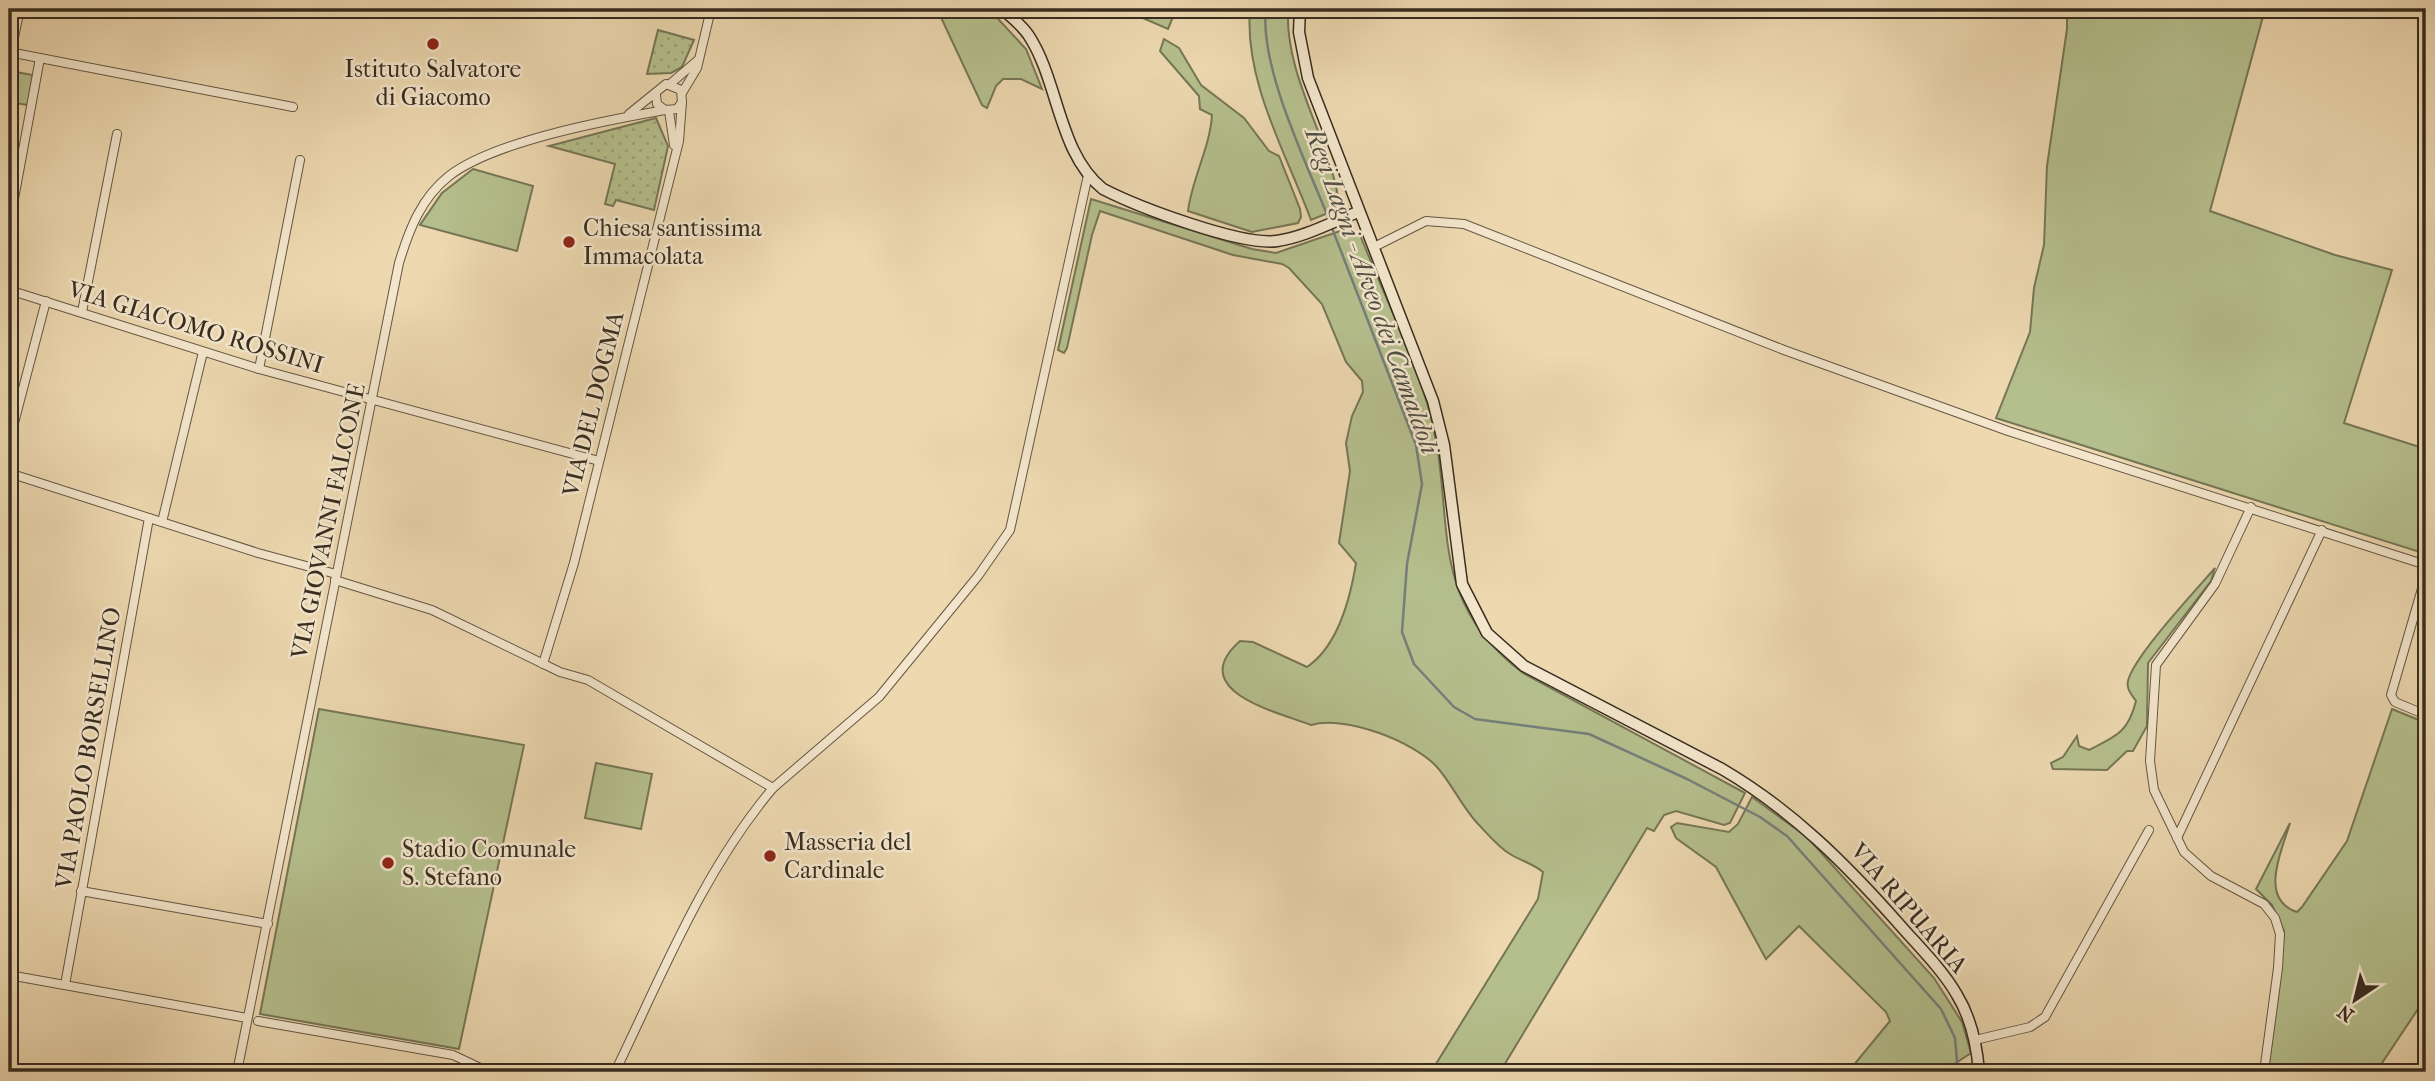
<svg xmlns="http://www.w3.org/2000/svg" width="2435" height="1081" viewBox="0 0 2435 1081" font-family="'IM FELL French Canon',serif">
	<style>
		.grass { fill: #b5bf8d; stroke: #767656; stroke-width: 2 }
		.park { fill: url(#park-dots); stroke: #767656; stroke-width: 2 }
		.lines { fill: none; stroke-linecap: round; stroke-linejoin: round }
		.stream { stroke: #757f7a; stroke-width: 2.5 }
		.street-casing { stroke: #645743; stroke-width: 10 }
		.secondary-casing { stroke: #372c1f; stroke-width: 13 }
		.street { stroke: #f3e6cc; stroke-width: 8 }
		.secondary { stroke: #f3e6cc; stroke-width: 10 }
		.poi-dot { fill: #8f2418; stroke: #f3e6cc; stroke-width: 2.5 }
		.labels { text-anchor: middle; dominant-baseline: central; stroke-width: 5; stroke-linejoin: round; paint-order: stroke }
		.poi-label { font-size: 24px; fill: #372c1f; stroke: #f3e6cc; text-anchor: start }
		.street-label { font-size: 24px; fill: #372c1f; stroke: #f3e6cc }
		.water-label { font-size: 26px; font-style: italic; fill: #514f45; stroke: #f3e6cc }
	</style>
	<defs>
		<pattern id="park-dots" width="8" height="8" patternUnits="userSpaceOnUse" patternTransform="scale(1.75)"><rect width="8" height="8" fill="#b5bf8d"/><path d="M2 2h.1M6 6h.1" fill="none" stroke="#9ca479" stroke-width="1.8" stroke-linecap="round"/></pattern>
	</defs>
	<rect width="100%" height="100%" fill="#edd8b0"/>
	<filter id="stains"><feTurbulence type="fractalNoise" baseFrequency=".00286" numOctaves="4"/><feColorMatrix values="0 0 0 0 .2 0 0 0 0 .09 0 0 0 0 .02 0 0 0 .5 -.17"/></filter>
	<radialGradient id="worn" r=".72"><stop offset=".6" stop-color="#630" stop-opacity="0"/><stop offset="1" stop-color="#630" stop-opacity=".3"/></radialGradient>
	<g class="grass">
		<polygon points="937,9 989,9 1026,49 1042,89 1021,79 1003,79 996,86 987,108 982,105"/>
		<polygon points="1122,9 1198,9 1197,15 1175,12 1168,29"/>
		<path d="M1250,9H1288C1285,75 1326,132 1338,196L1333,211L1311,220C1286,153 1244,81 1250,9Z"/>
		<polygon points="2067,9 2265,9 2210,211 2335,255 2392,270 2344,423 2426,449 2426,554 1996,418 2030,332 2034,288 2044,245 2047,166 2067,29"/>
		<path d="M1164,39L1179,48L1201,85L1244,118L1269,151L1279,156L1300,209L1301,217L1298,223L1252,232L1188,211C1192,178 1210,148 1212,115L1200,109L1199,96L1160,51Z"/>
		<polygon points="10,71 33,75 28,105 9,102"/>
		<polygon points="473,169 533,186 517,251 420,225 442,193"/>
		<path d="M1091,199L1252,249L1276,253L1343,230L1360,235C1382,290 1409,346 1427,403C1460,511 1419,594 1523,673L1745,793L1730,823L1724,825L1676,811L1664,815L1654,831L1647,828L1500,1072H1431L1538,899L1543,872C1532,863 1521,861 1510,854C1498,847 1487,833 1478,824C1462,807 1452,784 1437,767C1413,741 1345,715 1311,725C1278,712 1184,691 1240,641L1253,642L1307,667C1338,646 1350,600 1356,563L1339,543L1350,471L1346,443L1352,416L1363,392L1362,381L1346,362L1322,304L1289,268L1282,264L1233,255L1100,211L1092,235L1067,348L1064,353L1058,350Z"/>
		<path d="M2215,568L2211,581L2148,663L2147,726L2133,751H2127L2107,770L2053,769L2051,763L2063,757L2077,736L2079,746L2089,750C2116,736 2128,733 2136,701C2132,695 2126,689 2128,681C2133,657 2196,590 2215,568Z"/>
		<polygon points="319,709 524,745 459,1049 260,1014"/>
		<path d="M2392,709L2426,723V997L2376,1072H2268L2284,931L2272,905L2256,889L2290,823C2282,850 2258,899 2297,912L2302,907L2347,841Z"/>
		<polygon points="596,763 652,774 641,829 585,818"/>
		<polygon points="1752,797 1807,837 1934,978 1962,1022 1971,1053 1942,1072 1848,1072 1890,1021 1886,1012 1799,926 1766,959 1716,867 1676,838 1671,827 1677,823 1729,832 1738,824"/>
	</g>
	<g class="park">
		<polygon points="658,30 694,40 682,67 671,73 647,74"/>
		<polygon points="656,118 668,146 654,210 616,200 613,206 605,204 615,164 549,146"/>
	</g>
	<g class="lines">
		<g class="stream">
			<path d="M1266,9C1259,67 1308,166 1330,222"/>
			<polyline points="1332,228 1416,445 1422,484 1407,564 1402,632 1414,664 1454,707 1475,719 1589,734 1687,779 1760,817 1787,836 1941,1009 1955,1038 1958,1072"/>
		</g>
		<g class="street-casing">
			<g id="street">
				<polyline points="9,52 293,107"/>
				<polyline points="9,61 20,9"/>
				<polyline points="670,84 698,60"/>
				<polyline points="682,93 697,68 711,9"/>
				<polyline points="669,111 674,145"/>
				<polyline points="629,114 666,84 681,90 682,102 677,109 665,110 657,104 656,95"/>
				<polyline points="9,226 40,58"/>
				<polyline points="1378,245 1426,221 1464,224 1784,350 2008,431 2426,565"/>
				<polyline points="9,290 259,369 599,461"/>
				<polyline points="82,312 117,134"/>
				<polyline points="259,369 300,160"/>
				<polyline points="9,442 46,301"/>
				<polyline points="9,473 258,553 336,574"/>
				<polyline points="2251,507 2215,584 2156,665 2150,761 2154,790 2184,852 2211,876 2264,904 2275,918 2280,934 2278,968 2264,1072"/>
				<polyline points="162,522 203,352"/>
				<polyline points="2426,575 2391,695 2395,702 2426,715"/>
				<polyline points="335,580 432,610 560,672 588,680 773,788"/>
				<polyline points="543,664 574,563 679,141 682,102"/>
				<polyline points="2177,838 2322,530"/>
				<polyline points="81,891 268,924"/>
				<polyline points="9,975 247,1018"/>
				<polyline points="65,985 149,518"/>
				<polyline points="258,1021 453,1055 489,1072"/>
				<polyline points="1975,1040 2030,1027 2045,1017 2149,830"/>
				<path d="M237,1072L399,263C409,230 421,198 449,176C494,141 608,120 665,110"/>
				<path d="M615,1072C662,975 703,871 773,788L879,697L978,576L1010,530L1088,175"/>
			</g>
		</g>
		<g class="secondary-casing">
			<g id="secondary">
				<path d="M1002,9C1011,17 1022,25 1029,36C1059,82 1058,153 1103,189C1138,207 1241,246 1277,241C1305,237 1332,222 1358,212"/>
				<path d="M1300,9L1299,32L1308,78L1433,401L1444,445L1462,584L1487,633L1524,666L1722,769C1792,810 1846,864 1899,924C1919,947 1942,969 1957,995C1971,1018 1977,1046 1979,1072"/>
			</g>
		</g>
		<use href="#street" class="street"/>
		<use href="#secondary" class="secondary"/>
	</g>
	<g class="poi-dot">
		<circle cx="433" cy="44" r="7"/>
		<circle cx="569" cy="242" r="7"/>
		<circle cx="770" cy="856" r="7"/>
		<circle cx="388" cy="863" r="7"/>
	</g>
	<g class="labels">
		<g class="poi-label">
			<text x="433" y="69" text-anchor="middle">Istituto Salvatore<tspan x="433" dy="28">di Giacomo</tspan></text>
			<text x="583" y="228">Chiesa santissima<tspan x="583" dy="28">Immacolata</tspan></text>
			<text x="784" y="842">Masseria del<tspan x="784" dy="28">Cardinale</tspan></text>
			<text x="402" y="849">Stadio Comunale<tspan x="402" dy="28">S. Stefano</tspan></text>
		</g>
		<g class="street-label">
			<text transform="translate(196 327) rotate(17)">VIA GIACOMO ROSSINI</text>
			<text transform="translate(593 404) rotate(-76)">VIA DEL DOGMA</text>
			<text transform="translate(328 521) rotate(-78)">VIA GIOVANNI FALCONE</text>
			<text transform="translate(88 748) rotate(-80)">VIA PAOLO BORSELLINO</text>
			<text transform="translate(1909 908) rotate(49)">VIA RIPUARIA</text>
		</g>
		<g class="water-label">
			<text transform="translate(1372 291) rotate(70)">Regi Lagni - Alveo dei Camaldoli</text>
		</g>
	</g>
	<rect width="2435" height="1081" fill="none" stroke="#edd8b0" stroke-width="35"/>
	<rect x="10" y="10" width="2414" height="1060" fill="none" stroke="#372c1f" stroke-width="3.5"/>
	<rect x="18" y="18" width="2400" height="1046" fill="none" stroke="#372c1f" stroke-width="2"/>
	<g transform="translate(2355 1000) rotate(215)" stroke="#f3e6cc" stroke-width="5" paint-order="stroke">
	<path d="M0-5L12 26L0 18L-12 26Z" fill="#372c1f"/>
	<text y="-10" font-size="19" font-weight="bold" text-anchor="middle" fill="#372c1f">N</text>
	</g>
	<rect width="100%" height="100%" filter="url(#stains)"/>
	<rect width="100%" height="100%" fill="url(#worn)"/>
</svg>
